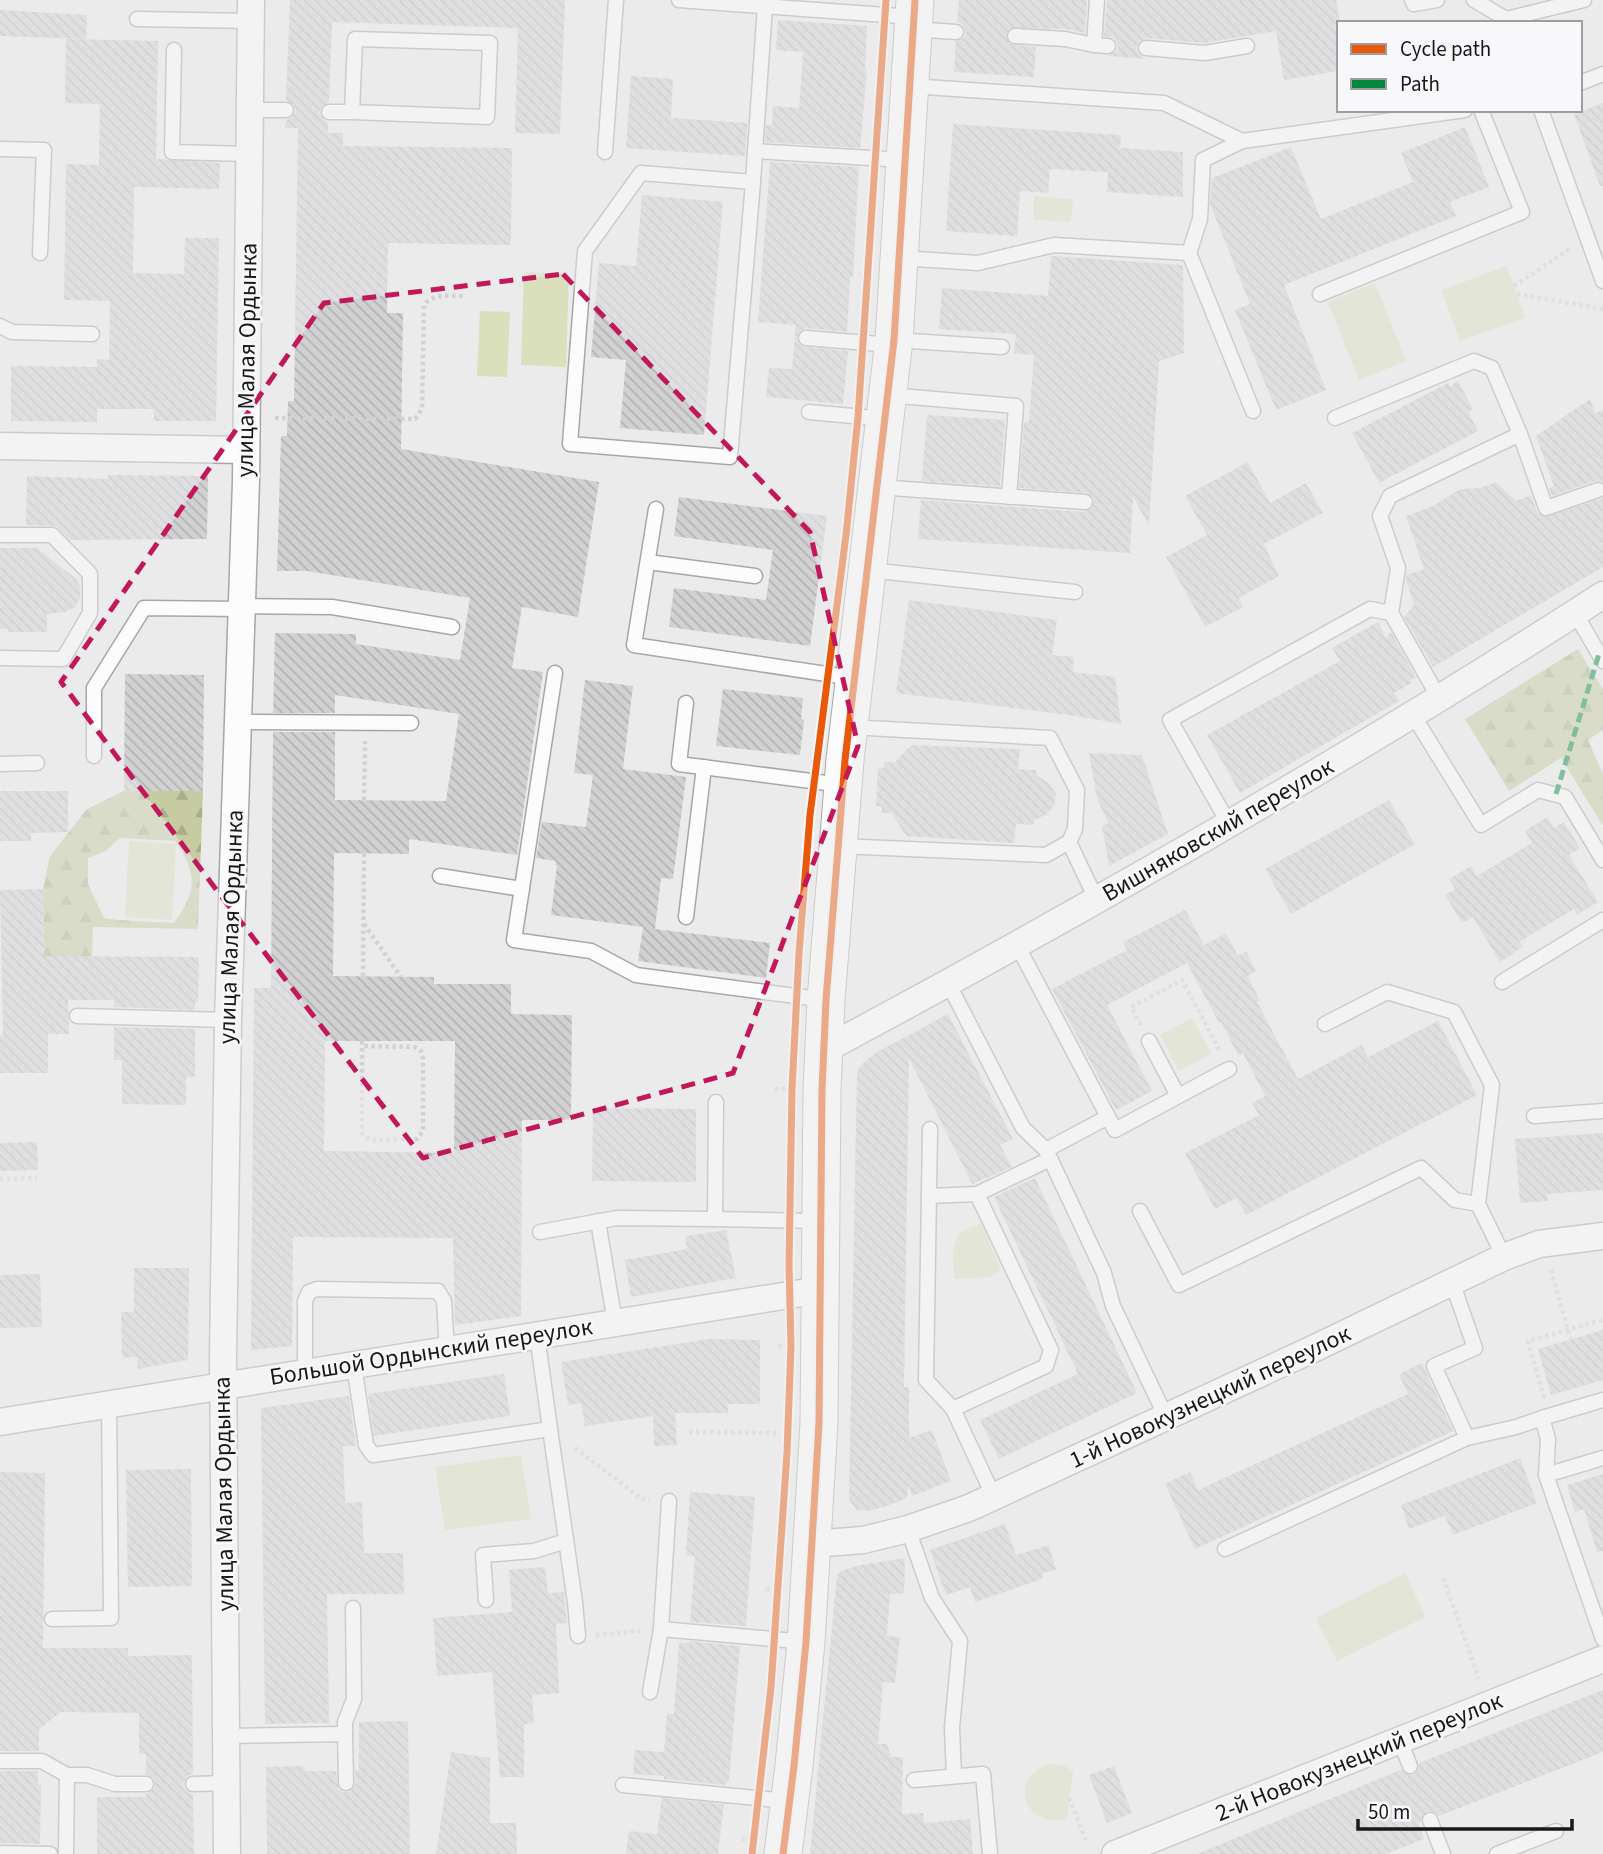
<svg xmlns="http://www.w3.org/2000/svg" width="1603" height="1854" viewBox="0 0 1603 1854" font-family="'Source Sans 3',sans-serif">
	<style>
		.forest { fill: url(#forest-firs); fill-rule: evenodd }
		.park { fill: #dadfbc }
		.building { fill: url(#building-back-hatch); fill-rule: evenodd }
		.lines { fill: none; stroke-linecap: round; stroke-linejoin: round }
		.lane-casing { stroke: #a7a7a8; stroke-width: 17 }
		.street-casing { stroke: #a7a7a8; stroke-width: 29 }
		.secondary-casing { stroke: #a7a7a8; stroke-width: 39 }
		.path { stroke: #d2d2d2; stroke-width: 4.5; stroke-dasharray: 3.5 3.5; stroke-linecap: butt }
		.lane { stroke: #fcfcfc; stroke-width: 14 }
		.street { stroke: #fcfcfc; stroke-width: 26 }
		.secondary { stroke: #fcfcfc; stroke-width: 37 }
		.quiet { stroke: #00873e; stroke-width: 5; stroke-dasharray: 10 5; stroke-linecap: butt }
		.cycleway-casing { stroke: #f8f8fb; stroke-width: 11 }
		.cycleway { stroke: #e8590c; stroke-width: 7 }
		.marked { fill: none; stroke: #c2185b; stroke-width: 5; stroke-dasharray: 14 9; stroke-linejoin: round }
		.labels { text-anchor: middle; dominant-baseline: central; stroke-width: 5; stroke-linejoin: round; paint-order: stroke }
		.street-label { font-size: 24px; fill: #181819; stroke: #f8f8fb }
	</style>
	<defs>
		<pattern id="forest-firs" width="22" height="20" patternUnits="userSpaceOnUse" patternTransform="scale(1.75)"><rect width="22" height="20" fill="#c6cba1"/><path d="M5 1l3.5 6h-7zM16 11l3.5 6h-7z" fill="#a9ae8a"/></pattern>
		<pattern id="building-back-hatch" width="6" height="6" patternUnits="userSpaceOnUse" patternTransform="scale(1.75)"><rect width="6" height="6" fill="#d1d1d2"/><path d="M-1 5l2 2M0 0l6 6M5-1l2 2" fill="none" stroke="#b3b3b4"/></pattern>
	</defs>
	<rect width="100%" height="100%" fill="#ebebec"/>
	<g class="forest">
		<polygon points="1578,649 1603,689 1603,730 1588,740 1603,774 1603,826 1561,758 1509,791 1465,719"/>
		<path d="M124,791H203L198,929L93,927L92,956L44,959L43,889L50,856L87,809ZM120,838L175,841C198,874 197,891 174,923L118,920L104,918L88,884V858L106,851Z"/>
	</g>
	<g class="park">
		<polygon points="1034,196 1073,199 1071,222 1033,220"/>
		<polygon points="1507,266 1525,318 1460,341 1441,290"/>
		<polygon points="524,272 569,274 566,367 521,365"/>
		<polygon points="1375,283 1406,361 1359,380 1328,302"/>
		<polygon points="480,311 510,312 507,377 477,376"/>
		<polygon points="129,841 176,844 172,920 125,917"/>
		<polygon points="1192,1018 1211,1054 1179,1071 1160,1035"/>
		<path d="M981,1224L1001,1270L990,1277L954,1279C953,1252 948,1231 981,1224Z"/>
		<polygon points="521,1455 531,1519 445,1530 435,1467"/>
		<polygon points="1405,1573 1426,1617 1337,1661 1315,1618"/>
		<path d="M1051,1764L1063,1765L1073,1771L1067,1819C1022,1830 1007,1775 1051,1764Z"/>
	</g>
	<g class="building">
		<path d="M290,0H565L560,134L515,133L518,28L332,22L329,102L321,107L319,113L324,120L328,122V133H343V146L512,148L511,245L388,243L387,313H403L401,449L599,482L578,617L522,607L512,668L543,672L517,855L409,839V854L334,853L333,976L434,977V984H511V1014L572,1015L571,1120H522L521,1316L455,1325L453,1238L293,1237L292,1346L251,1350L254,988H271L273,732H335V800L446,801L459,714L335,695V713H273L275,633L356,634V644L460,660L470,598L307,571H277L281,436H287L288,401H294L298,128H285L286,120L291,118L296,111L294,105L286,100ZM325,1041H455L454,1153L324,1151Z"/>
		<polygon points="959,0 1087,0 1085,33 1066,29 1010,28 1006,35 1009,44 1036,47 1034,77 954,72 956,41 964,38 966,32 962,24 957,22"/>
		<polygon points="1107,0 1336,0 1339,18 1339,71 1284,80 1276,31 1204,43 1146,38 1139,42 1136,48 1138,53 1145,59 1108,56 1116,52 1118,46 1114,38 1104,36"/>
		<polygon points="0,10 87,15 86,39 0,36"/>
		<polygon points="778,20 867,26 865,70 867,70 860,148 765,142 766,125 772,125 773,106 799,108 803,52 776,50"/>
		<polygon points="66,39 158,41 156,159 220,163 219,189 134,187 133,273 184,274 185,238 219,238 216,421 154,421 154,409 97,409 97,422 11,421 11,366 97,367 97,359 109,360 110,301 64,300 66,164 99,165 100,104 65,103"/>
		<polygon points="631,76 673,79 671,118 747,123 745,156 626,148"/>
		<polygon points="1603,103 1603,186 1600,186 1574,114"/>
		<polygon points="953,124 1121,135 1120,148 1183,152 1183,197 1107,192 1108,172 1050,169 1048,193 1020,191 1017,236 946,231"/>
		<polygon points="1465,127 1489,187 1450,202 1456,216 1284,285 1326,390 1276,410 1235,310 1250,304 1210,204 1212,178 1291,147 1321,219 1413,182 1401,153"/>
		<polygon points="770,162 859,167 853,277 850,277 847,332 806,328 799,332 796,338 798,343 805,347 848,351 843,404 766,397 769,368 792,369 796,325 758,322"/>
		<polygon points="642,195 723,202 704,435 620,428 626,360 591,357 599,263 636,266"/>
		<polygon points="1051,256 1183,265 1184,353 1159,361 1149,525 1133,497 1130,553 918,539 921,500 1084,512 1093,507 1094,498 1086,493 1019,488 1024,422 1029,422 1034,355 1014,353 1016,334 939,329 942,288 1048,296"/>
		<polygon points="1458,381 1473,409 1468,412 1478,431 1379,483 1352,433 1448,383 1450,386"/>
		<polygon points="1590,399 1595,413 1603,410 1603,482 1595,481 1552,496 1549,488 1554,486 1536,436"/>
		<polygon points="927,415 1005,420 1000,486 922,481"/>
		<polygon points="1248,462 1270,503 1306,483 1323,513 1264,544 1279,576 1239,598 1243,607 1205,627 1166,557 1207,535 1185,496"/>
		<polygon points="108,475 208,476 207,539 70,540 55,526 26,525 27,476 108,479"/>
		<polygon points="1496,482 1516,501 1531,495 1537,512 1545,517 1603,498 1603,567 1433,667 1404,617 1414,605 1406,580 1407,575 1424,569 1406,516 1433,506 1460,489 1481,488"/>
		<polygon points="679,497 827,516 810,646 669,627 674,588 766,600 773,550 674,536"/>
		<polygon points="0,548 37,548 76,579 80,585 80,598 75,607 65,612 47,614 47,632 8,632 8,629 0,629"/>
		<polygon points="909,600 1057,620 1052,655 1074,657 1073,672 1115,677 1121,724 1076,716 896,693"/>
		<polygon points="1378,622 1386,638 1391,632 1416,677 1410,680 1412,683 1394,693 1399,701 1240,793 1207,735 1340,661 1332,648"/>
		<polygon points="125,674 204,675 203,791 124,791"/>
		<polygon points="585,680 633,686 623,769 686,777 673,879 661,878 655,929 770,943 766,978 638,961 643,927 551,915 557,865 555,865 556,861 536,858 542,822 586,827 593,775 574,773"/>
		<polygon points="723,689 803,698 801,719 804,720 800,755 716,746"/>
		<polygon points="911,745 1020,749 1018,769 1036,770 1036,775 1050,784 1056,794 1054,806 1046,815 1034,820 1033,825 1016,824 1014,843 906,836 892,813 881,813 882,807 876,806 878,767 884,768 884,762 895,762"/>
		<polygon points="1089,753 1142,755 1168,834 1109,866 1102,826 1108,823 1097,798"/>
		<polygon points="0,791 68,791 68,832 31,833 31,841 0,841"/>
		<polygon points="1389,800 1415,844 1291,914 1265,869"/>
		<polygon points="1547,817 1554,828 1564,822 1580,848 1569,855 1598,902 1577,915 1574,909 1519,942 1523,947 1500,962 1473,917 1462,923 1445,895 1455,889 1449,879 1471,866 1477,876 1532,843 1525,831"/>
		<polygon points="43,889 44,956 199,957 198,1002 195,1002 195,1010 114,1007 114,1000 68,1000 69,1034 48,1034 48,1073 0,1073 0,1035 3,1035 0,890"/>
		<polygon points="1185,910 1204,945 1226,933 1238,956 1246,951 1256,971 1248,976 1260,1001 1257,1002 1298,1079 1362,1045 1368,1057 1438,1021 1477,1095 1246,1215 1237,1198 1215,1209 1185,1153 1259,1115 1252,1103 1265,1096 1243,1053 1238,1055 1221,1022 1219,1023 1187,963 1107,1005 1152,1091 1116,1110 1052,989 1127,950 1123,942"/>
		<polygon points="948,1014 1013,1139 1000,1145 1012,1167 972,1184 909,1058 904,1387 909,1387 909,1438 932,1430 951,1481 912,1496 908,1485 907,1498 884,1507 867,1511 857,1510 849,1500 857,1072 861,1065 877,1052"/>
		<polygon points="114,1027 195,1029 195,1077 186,1077 186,1105 122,1104 122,1060 114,1060"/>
		<polygon points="593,1108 696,1109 696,1182 592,1181"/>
		<polygon points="1603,1133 1603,1190 1547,1194 1548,1201 1520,1203 1515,1139"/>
		<polygon points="37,1142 38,1170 0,1171 0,1143"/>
		<polygon points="1035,1178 1137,1393 999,1459 980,1420 1078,1374 994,1197"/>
		<polygon points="726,1230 736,1278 631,1297 625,1260 687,1249 685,1236"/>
		<polygon points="134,1268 189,1268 188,1360 138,1369 137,1357 122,1358 121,1312 134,1312"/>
		<polygon points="40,1274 42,1327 0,1328 0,1275"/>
		<polygon points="1603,1330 1603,1380 1551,1395 1538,1349"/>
		<polygon points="709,1339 760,1340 760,1404 728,1404 728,1413 675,1413 677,1445 654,1446 653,1416 585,1426 581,1403 568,1405 561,1362"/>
		<polygon points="1422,1363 1453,1431 1195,1549 1165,1484 1190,1472 1198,1490 1408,1394 1399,1374"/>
		<polygon points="504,1374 510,1416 374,1436 368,1394"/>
		<polygon points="349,1396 356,1446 343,1446 345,1503 362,1502 364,1553 403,1553 404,1594 327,1594 329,1723 265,1724 261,1408"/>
		<polygon points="1520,1458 1537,1503 1453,1535 1445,1516 1409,1529 1401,1505"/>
		<polygon points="191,1469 192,1586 128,1587 126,1470"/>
		<polygon points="0,1472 45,1473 43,1648 128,1648 128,1656 192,1655 193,1774 187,1776 183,1784 185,1790 193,1794 194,1854 97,1854 97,1797 146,1797 146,1794 155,1788 154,1779 146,1774 146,1754 139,1754 139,1713 61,1712 39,1729 39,1751 0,1751"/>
		<polygon points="1603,1474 1603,1551 1597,1552 1584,1509 1575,1512 1567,1485"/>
		<polygon points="690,1492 755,1497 746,1626 690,1622 695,1556 686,1555"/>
		<polygon points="1005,1524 1016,1555 1049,1545 1056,1570 1043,1573 1042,1579 975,1602 970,1587 946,1595 930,1550"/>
		<polygon points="905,1558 904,1593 890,1594 887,1636 900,1637 895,1683 883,1682 878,1744 887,1744 891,1757 903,1757 902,1814 923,1813 924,1823 970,1819 973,1854 810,1854 837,1575 841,1571 855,1566"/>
		<polygon points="545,1567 548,1593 564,1592 565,1603 567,1623 556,1624 559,1693 532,1695 534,1723 524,1724 524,1777 500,1777 492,1672 437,1676 433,1618 512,1612 509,1570"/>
		<polygon points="689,1641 740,1646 729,1781 727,1781 726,1785 664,1779 664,1776 633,1774 635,1750 664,1752 667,1714 674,1714 679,1643 689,1643"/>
		<polygon points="1603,1690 1603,1752 1439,1816 1432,1811 1426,1811 1419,1824 1424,1839 1386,1854 1197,1854 1398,1771 1401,1770 1408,1775 1414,1775 1419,1768 1419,1763"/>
		<polygon points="408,1721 410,1854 267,1854 266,1767 304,1766 304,1771 336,1771 338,1789 342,1792 350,1792 356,1783 355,1770 359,1770 359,1722"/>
		<polygon points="451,1752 490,1758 490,1823 516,1823 517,1854 436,1854"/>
		<polygon points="1114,1766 1132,1813 1107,1823 1089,1775"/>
		<polygon points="0,1771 38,1771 38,1784 41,1784 40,1844 0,1843"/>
		<polygon points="662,1798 724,1804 718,1854 626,1854 629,1831 657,1834"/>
	</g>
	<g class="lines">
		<g class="lane-casing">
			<g id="lane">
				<polyline points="679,0 913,17"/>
				<polyline points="1097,0 1094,45 1108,46"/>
				<polyline points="1412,0 1414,4 1437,0"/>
				<polyline points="1474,0 1506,19 1584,0"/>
				<polyline points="137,19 251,21"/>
				<polyline points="913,29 956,32"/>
				<polyline points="1015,36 1065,39 1094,45"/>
				<polyline points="1146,48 1205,53 1247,46"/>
				<polyline points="174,50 172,152 250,154"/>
				<polyline points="1580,83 1603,74"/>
				<polyline points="910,86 1164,103 1242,141 1465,110"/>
				<polyline points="251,110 286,110"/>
				<polyline points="1541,110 1603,281"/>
				<polyline points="329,112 352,112 355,39 490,43 487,117 352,112"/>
				<polyline points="0,149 44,150 40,253"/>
				<polyline points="755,151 765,6"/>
				<polyline points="605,152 616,0"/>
				<polyline points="753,182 641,173 585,251 570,444 730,457 753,182 755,151 904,160"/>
				<polyline points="1189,253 1200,219 1203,160 1242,141"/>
				<polyline points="900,258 978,263 1054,245 1189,253 1253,411"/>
				<polyline points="1320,294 1522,212 1481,110"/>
				<polyline points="0,326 12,332 92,334"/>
				<polyline points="806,338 891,345"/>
				<polyline points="895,340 1002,347"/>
				<polyline points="888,395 1016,406 1009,497"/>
				<polyline points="809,412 885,419"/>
				<polyline points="1335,418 1474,361 1492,368 1520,434"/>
				<polyline points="878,487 1085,502"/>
				<polyline points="656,509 634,645 853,678"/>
				<polyline points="0,535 52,535 90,574 90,613 63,659 0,658"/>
				<polyline points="648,562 755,576"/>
				<polyline points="869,570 1075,592"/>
				<polyline points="242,606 332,607 452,627"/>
				<polyline points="1391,613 1398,568 1380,516 1390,496 1520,434 1546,508 1598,490"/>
				<polyline points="1575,613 1603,661"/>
				<polyline points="555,673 514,940 591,951 636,975 826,1000"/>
				<polyline points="686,703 679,764 842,785"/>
				<polyline points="1413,715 1481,825 1538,790 1565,797 1603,860"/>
				<polyline points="238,722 411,723"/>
				<polyline points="94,756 94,688 144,608 242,609"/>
				<polyline points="0,764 37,763"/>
				<polyline points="1229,824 1170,720 1370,609 1391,613 1439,698"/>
				<polyline points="1069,842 1097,901"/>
				<polyline points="839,846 1046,855 1069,842 1075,829 1077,790 1050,738 850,727"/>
				<polyline points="440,876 522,889"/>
				<polyline points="686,917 704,767"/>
				<polyline points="1017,945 1115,1130 1229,1069"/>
				<polyline points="1502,982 1603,920"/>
				<polyline points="948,983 1023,1128 1046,1150 1104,1273 1113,1306 1166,1417"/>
				<polyline points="77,1016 228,1020"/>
				<polyline points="1325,1024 1387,992 1454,1012 1492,1085 1478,1204"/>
				<polyline points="1149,1041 1178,1096"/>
				<polyline points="716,1102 715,1219 820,1221"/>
				<polyline points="1534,1116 1603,1111"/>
				<polyline points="930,1129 926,1380 953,1409 994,1497"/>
				<polyline points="1046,1150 1108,1117"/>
				<polyline points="929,1196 977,1194 1050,1159"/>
				<polyline points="1140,1211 1179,1285 1421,1168 1455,1200 1478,1204 1504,1257"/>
				<polyline points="598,1221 615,1323"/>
				<polyline points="540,1232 617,1218 715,1219"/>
				<polyline points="354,1365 366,1445 373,1455 550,1429 537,1335"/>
				<polyline points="305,1373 305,1301 309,1292 317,1289 438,1291 444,1301 447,1350"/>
				<polyline points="1603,1400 1542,1418 1548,1439 1546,1475 1603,1639"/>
				<polyline points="953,1409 1046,1366 1051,1350 977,1194"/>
				<polyline points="550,1429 575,1602 578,1636"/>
				<polyline points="1467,1438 1516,1427 1542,1418"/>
				<polyline points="1546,1475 1603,1458"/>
				<polyline points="669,1501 661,1629 806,1642"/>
				<polyline points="908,1529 932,1598 960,1641 952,1728 954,1776"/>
				<polyline points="1225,1549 1467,1438 1434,1366 1475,1348 1452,1282"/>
				<polyline points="486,1600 483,1555 534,1551 566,1541"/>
				<polyline points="52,1619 111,1618 109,1404"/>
				<polyline points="650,1692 661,1629"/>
				<polyline points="345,1734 345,1722 354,1699 353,1608"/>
				<polyline points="226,1736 345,1734 346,1783"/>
				<polyline points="1400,1741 1410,1766"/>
				<polyline points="0,1761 42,1761 67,1775 87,1775 115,1784 146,1784"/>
				<polyline points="914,1780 983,1774 990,1854"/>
				<polyline points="193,1784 227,1783"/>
				<polyline points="623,1785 788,1801"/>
				<polyline points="1430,1820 1443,1854"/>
				<polyline points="0,1853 50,1854"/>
				<polyline points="66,1854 67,1775"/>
				<polyline points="1497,1854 1556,1831"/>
			</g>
		</g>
		<g class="street-casing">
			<g id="street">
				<polyline points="0,446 246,450"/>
				<path d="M824,1050C1089,908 1350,758 1603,595"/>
				<polyline points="0,1422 820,1290"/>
				<polyline points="812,1544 863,1540 908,1529 969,1508 1313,1349 1504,1257 1539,1244 1603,1236"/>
				<polyline points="227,1854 223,1356 228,1020 246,481 251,0"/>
				<polyline points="1115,1854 1603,1659"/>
			</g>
		</g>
		<g class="secondary-casing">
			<polyline id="secondary" points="783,1854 794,1766 806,1642 819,1423 822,1090 826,1000 845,760 894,340 915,0"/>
		</g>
		<g class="path">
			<polyline points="1514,286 1571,248"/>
			<polyline points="1517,294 1603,309"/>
			<path d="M275,418L415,419L422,409L424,305C434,293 448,296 463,296"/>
			<polyline points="364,800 365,741"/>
			<polyline points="364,924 401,977"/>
			<polyline points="363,976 364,853"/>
			<polyline points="1141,1025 1131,1007 1182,980 1220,1051"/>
			<polyline points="362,1041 362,1131 363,1134 370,1140 417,1139 423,1131 423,1058 421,1051 415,1047 362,1046"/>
			<polyline points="775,1089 791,1089"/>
			<polyline points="0,1179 37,1178"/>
			<polyline points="1551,1270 1571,1340"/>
			<polyline points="778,1346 790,1346"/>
			<polyline points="1544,1398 1528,1341 1603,1320"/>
			<polyline points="689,1432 776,1433"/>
			<polyline points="575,1448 642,1499 650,1500"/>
			<polyline points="1443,1578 1479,1679"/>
			<polyline points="766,1589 778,1590"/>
			<polyline points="596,1635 640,1631"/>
			<polyline points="1069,1798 1086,1841"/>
			<polyline points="742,1839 754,1840"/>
		</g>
		<use href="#lane" class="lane"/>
		<use href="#street" class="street"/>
		<use href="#secondary" class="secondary"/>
		<polyline class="quiet" points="1556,794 1599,654"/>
		<g class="cycleway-casing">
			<g id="cycleway">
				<polyline points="752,1854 771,1687 787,1453 791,1346 789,1265 792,1089 799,953 810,815 846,535 858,417 886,0"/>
				<polyline points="783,1854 794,1766 806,1642 819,1423 822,1090 826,1000 845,760 894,340 915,0"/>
			</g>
		</g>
		<use href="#cycleway" class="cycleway"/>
	</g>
	<path d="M0 0H1603V1854H0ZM563,274L810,532L858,746L733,1073L423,1158L221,896L61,682L324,303Z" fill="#ebebec" fill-opacity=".55" fill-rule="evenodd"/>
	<path class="marked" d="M563,274L810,532L858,746L733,1073L423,1158L221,896L61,682L324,303Z"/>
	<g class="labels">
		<g class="street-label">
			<text transform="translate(247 360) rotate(-89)">улица Малая Ордынка</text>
			<text transform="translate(1218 830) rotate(-30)">Вишняковский переулок</text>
			<text transform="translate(231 927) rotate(-88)">улица Малая Ордынка</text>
			<text transform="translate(431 1352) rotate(-9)">Большой Ордынский переулок</text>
			<text transform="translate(1210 1397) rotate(-25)">1-й Новокузнецкий переулок</text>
			<text transform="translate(224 1494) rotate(-91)">улица Малая Ордынка</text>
			<text transform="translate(1359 1757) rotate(-22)">2-й Новокузнецкий переулок</text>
		</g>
	</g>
	<rect x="1337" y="21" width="245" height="91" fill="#f8f8fb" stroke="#9e9ea1" stroke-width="2"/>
	<rect x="1351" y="44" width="35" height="10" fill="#e8590c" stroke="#9e9ea1" stroke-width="2"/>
	<text x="1400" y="56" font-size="21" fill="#181819">Cycle path</text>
	<rect x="1351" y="79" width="35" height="10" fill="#00873e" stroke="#9e9ea1" stroke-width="2"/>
	<text x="1400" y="91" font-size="21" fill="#181819">Path</text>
	<path d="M1358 1819v10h214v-10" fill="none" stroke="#181819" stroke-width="3.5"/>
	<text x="1368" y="1819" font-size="21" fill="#181819" stroke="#f8f8fb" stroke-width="5" paint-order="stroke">50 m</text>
</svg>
